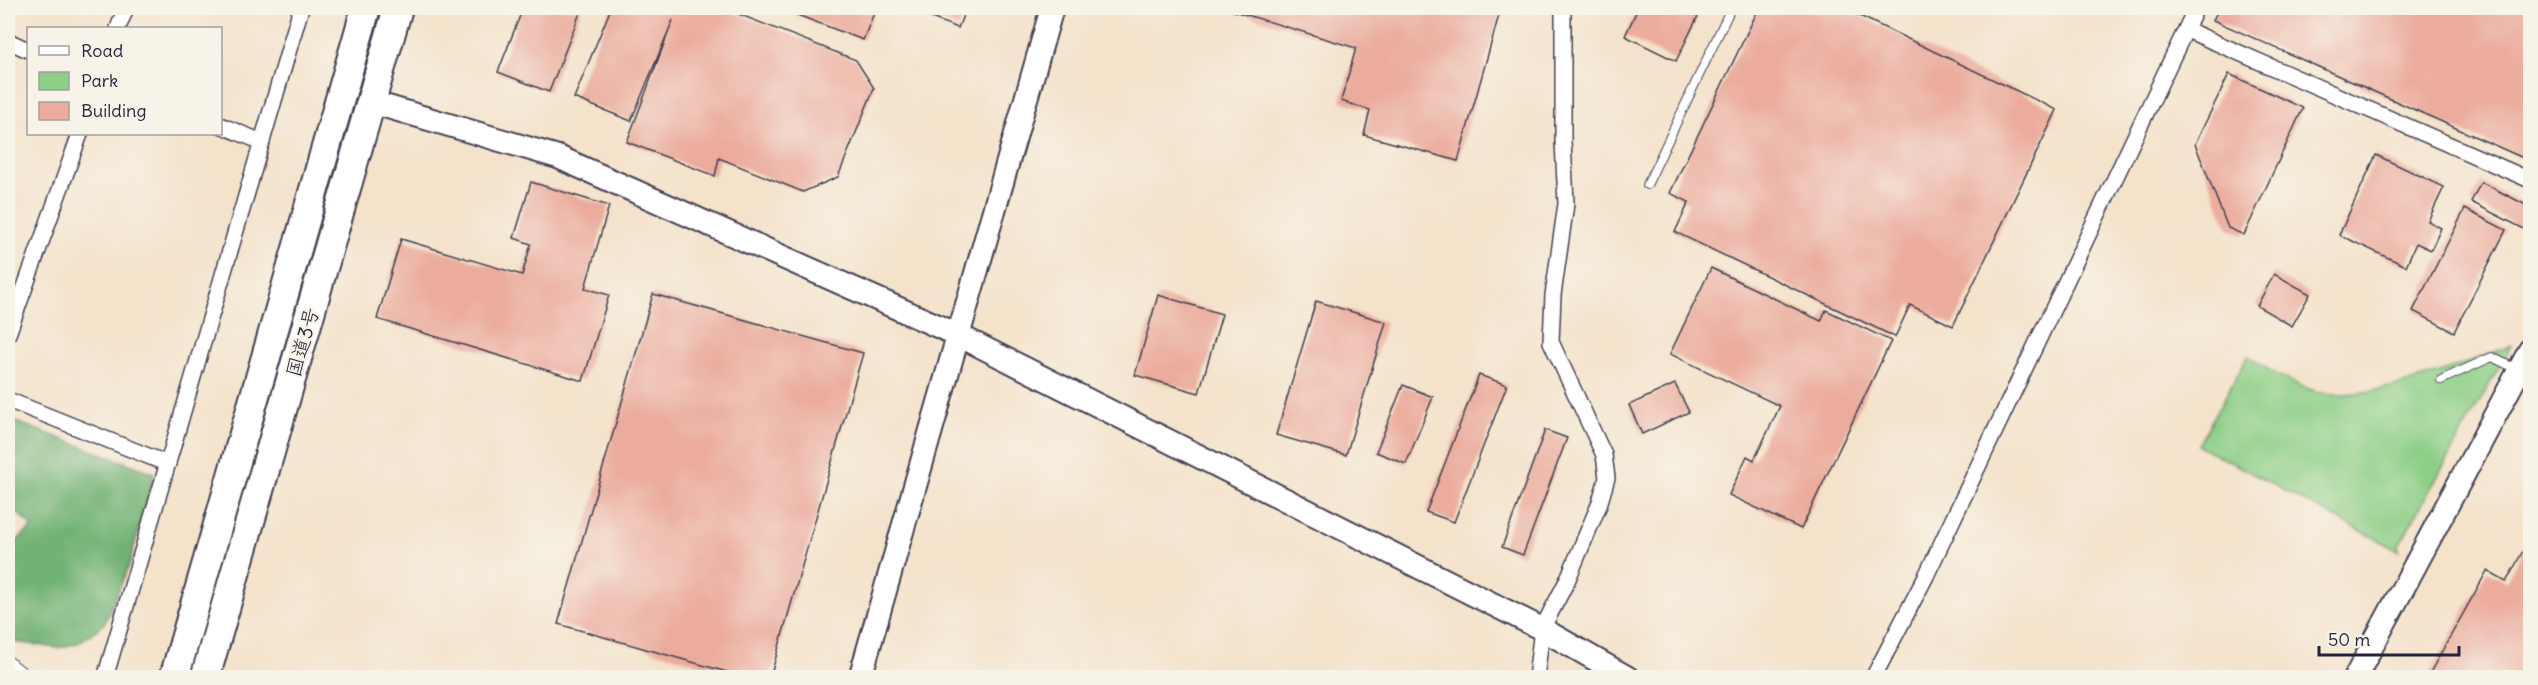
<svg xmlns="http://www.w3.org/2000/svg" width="2538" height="685" viewBox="0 0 2538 685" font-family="Delius,'Klee One',sans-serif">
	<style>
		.green { fill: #8ecf87; stroke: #587861; stroke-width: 1.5 }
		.forest { fill: #72b274; stroke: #4a6a58; stroke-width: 1.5 }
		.building { fill: #ebac9d }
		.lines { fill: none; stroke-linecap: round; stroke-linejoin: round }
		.lane-casing { stroke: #423f50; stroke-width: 10 }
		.street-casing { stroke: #423f50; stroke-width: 18 }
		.secondary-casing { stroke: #423f50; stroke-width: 26 }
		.highway-casing { stroke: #423f50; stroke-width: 32 }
		.lane { stroke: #fff; stroke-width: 8 }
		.street { stroke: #fff; stroke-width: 15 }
		.secondary { stroke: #fff; stroke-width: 22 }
		.highway { stroke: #fff; stroke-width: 28 }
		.labels { text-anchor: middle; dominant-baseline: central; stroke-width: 4.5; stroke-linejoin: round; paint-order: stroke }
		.street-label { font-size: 20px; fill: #22223b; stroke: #f7f3e8 }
	</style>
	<rect width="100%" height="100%" fill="#f7f3e8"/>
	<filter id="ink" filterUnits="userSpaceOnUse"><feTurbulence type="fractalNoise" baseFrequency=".0167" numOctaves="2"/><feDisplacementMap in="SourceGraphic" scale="12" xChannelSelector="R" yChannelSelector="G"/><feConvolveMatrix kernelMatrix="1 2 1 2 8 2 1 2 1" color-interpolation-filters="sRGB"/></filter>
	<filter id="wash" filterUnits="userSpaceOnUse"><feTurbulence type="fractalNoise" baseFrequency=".008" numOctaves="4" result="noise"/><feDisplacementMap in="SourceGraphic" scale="24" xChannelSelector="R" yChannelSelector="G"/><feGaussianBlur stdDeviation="1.35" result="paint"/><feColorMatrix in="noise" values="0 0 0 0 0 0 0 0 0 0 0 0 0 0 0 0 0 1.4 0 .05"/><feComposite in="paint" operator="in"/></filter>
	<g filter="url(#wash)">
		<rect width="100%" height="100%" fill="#f4e2ca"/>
		<path class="green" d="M2511,346L2399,545V551L2198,445L2248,356C2267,369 2288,382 2309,389C2361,409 2460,364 2511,346Z"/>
		<polygon class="forest" points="8,419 154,473 129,566 104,624 78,643 58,648 8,641 8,549 32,527 8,503"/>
		<g id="blocks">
			<g class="building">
				<polygon points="523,8 582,8 549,92 498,72"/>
				<polygon points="611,8 723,8 856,60 874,88 838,177 803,192 719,158 715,176 627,142 673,20 631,121 574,98"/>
				<polygon points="779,8 876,8 863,40"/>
				<polygon points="920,8 966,8 958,28 918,13"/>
				<polygon points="1224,8 1501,8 1458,161 1364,135 1370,110 1341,101 1356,48"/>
				<polygon points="1638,8 1680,8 1698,16 1676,61 1625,36"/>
				<polygon points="1759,8 1843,8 2057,110 1953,326 1910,305 1895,337 1675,232 1689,202 1670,193"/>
				<polygon points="2219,8 2530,8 2530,161 2213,20"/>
				<polygon points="2229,74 2303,108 2244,235 2228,228 2195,144"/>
				<polygon points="2376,155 2444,187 2428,221 2441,228 2431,250 2416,243 2406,266 2339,235"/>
				<polygon points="531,182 609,206 585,288 609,295 583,381 377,319 401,239 522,275 531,244 514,238"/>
				<polygon points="2481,182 2530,207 2530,232 2471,202"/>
				<polygon points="2465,209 2506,230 2454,332 2413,311"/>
				<polygon points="1711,268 1821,321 1826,310 1891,341 1801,529 1729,495 1747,456 1754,460 1780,406 1670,354"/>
				<polygon points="2274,274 2310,294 2292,326 2257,306"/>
				<polygon points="653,294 863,353 770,678 748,678 558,624"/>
				<polygon points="1158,295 1222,314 1199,393 1135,375"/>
				<polygon points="1316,301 1386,322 1346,455 1276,435"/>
				<polygon points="1479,375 1507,385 1454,522 1426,512"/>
				<polygon points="1675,384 1689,412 1642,434 1629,405"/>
				<polygon points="1403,385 1433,397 1406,464 1376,452"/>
				<polygon points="1545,430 1567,438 1523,555 1502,547"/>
				<polygon points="2530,538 2530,678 2427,678 2487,571 2506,582"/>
			</g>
		</g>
	</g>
	<g filter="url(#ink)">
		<use href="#blocks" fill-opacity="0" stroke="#423f50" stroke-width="1.5"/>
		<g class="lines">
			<g class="lane-casing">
				<g id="lane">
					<polyline points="1647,185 1731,8"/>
					<polyline points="2441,380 2492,357 2518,370"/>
					<polyline points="8,660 31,678"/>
				</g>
			</g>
			<g class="street-casing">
				<g id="street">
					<polyline points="118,28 126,8"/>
					<polyline points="2187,30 2530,180"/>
					<polyline points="8,41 28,50"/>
					<polyline points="220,125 262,142"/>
					<polyline points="8,334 80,134"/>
					<polyline points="8,400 168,464"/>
					<polyline points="105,678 301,8"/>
					<polyline points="1536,678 1542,629 1567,581 1599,505 1607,478 1604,455 1551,342 1553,295 1566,204 1563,141 1563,8"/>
					<polyline points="1873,678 1926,576 2196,8"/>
				</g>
			</g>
			<g class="secondary-casing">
				<g id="secondary">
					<polyline points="371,102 558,157 960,336 1542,629 1628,678"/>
					<polyline points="860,678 1052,8"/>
					<polyline points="2355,678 2530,350"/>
				</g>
			</g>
			<g class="highway-casing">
				<g id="highway">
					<polyline points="174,678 366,8"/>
					<polyline points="205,678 398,8"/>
				</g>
			</g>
			<use href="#lane" class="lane"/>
			<use href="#street" class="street"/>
			<use href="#secondary" class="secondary"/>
			<use href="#highway" class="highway"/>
		</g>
	</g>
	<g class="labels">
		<g class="street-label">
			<text transform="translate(302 342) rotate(-74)">国道3号</text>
		</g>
	</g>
	<rect width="2538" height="685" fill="none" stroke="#f7f3e8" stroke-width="30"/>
	<rect x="27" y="27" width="195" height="108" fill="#f7f3e8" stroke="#a29fa3" stroke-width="1.5"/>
	<rect x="39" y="46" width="30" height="9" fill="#ffffff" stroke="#a29fa3" stroke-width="1.5"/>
	<text x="81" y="57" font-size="18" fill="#22223b">Road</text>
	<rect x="39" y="72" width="30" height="18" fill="#8ecf87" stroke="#a29fa3" stroke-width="1.5"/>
	<text x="81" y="87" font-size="18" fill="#22223b">Park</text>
	<rect x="39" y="102" width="30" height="18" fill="#ebac9d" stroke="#a29fa3" stroke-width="1.5"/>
	<text x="81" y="117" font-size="18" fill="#22223b">Building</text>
	<path d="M2319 646v9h140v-9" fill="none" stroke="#22223b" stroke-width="3"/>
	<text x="2328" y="646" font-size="18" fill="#22223b" stroke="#f7f3e8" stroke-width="4.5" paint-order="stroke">50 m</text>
</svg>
